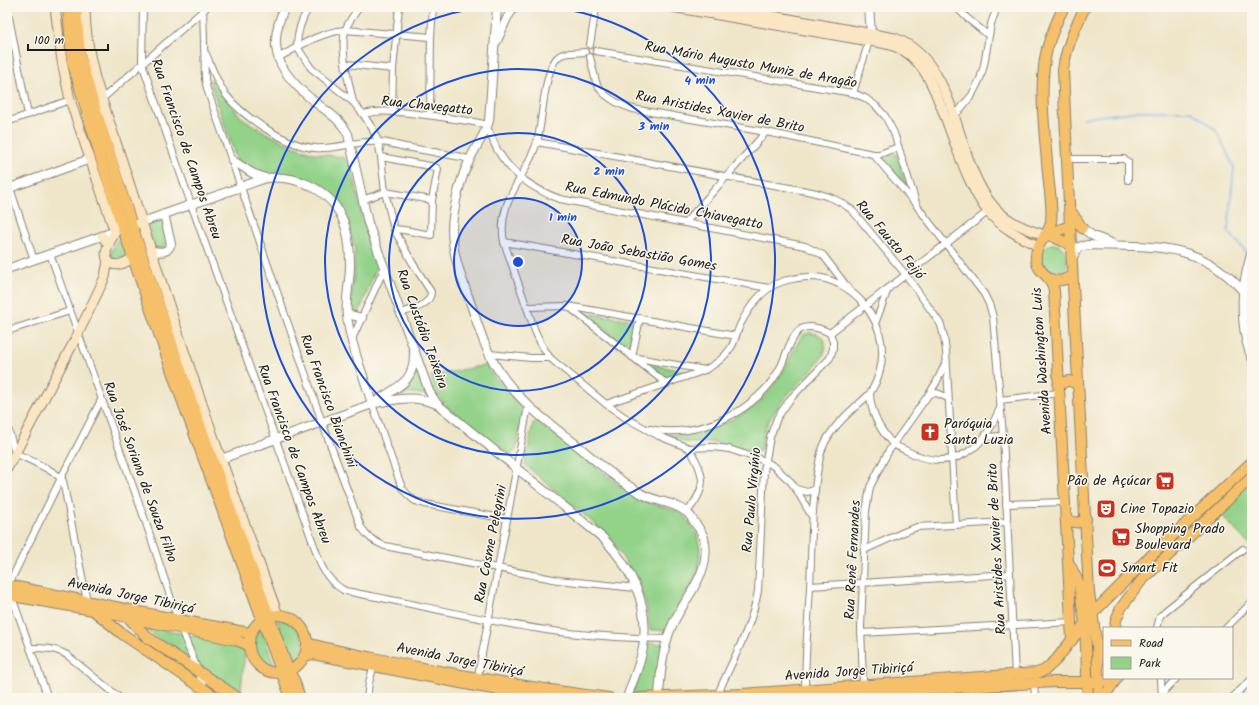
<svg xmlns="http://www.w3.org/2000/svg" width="1259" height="705" viewBox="0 0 1259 705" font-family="Kalam,sans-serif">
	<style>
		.green { fill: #93d289; stroke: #587752 }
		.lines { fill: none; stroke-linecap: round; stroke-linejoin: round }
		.stream { stroke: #7ab2ea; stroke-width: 1.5 }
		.minor-casing { stroke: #868173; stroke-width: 8 }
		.tertiary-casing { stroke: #868173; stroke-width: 10 }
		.secondary-casing { stroke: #868173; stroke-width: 11 }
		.primary-casing { stroke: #868173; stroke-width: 12 }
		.minor { stroke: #fff; stroke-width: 6 }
		.tertiary { stroke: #fff; stroke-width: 8 }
		.secondary { stroke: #fbe6c4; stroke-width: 9 }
		.primary { stroke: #f6c06b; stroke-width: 10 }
		.ring { fill: none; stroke: #1d4ed8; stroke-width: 2 }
		.labels { text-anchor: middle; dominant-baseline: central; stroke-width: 3; stroke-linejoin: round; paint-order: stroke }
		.street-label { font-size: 14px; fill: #1c1c1c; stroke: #fbf7ec }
		.poi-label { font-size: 14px; fill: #1c1c1c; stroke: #fbf7ec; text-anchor: start }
		.centre { fill: #1d4ed8; stroke: #fbf7ec; stroke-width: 2 }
		.ring-label { font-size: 12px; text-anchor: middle; font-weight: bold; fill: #1d4ed8; stroke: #fbf7ec; stroke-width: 3; stroke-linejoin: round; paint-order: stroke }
	</style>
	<rect width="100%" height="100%" fill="#fbf7ec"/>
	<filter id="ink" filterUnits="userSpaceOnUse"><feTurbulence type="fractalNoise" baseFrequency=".025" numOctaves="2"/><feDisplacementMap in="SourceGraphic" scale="8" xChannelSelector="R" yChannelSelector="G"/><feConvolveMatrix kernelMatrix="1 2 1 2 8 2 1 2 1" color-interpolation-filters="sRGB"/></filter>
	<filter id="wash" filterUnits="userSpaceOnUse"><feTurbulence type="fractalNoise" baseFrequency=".012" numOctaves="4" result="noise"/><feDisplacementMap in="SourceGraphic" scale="16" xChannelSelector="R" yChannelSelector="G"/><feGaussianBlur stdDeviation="0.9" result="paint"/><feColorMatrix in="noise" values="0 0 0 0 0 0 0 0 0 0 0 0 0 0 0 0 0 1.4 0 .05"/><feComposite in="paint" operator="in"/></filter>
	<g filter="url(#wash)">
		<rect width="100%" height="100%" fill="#efe6ca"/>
		<g class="green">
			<polygon points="211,79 215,81 223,96 242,118 268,134 295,147 314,153 342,157 348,161 353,172 362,217 373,245 378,263 359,313 353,314 350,303 354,275 355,248 345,213 337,199 322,187 307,179 292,176 256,176 238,164 210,82"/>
			<polygon points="896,153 907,187 883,159"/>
			<path d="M161,219L163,225L168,244C164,248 160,249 154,247L148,224Z"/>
			<polygon points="121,233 130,258 114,261 111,259 111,252"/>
			<path d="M1051,244C1067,244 1067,256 1067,268L1063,272L1056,276L1047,272L1040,265C1041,253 1039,249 1051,244Z"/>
			<polygon points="583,313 634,320 629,349"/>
			<path d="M811,333L817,334L824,338C825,342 826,346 825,350C822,363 798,383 789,393C780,404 768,419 764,432C762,438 764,445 760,450L754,451L716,442L693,443L686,442L668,435C707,434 750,418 774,385C785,370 792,353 801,337L806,334Z"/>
			<polygon points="644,363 688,372 663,379"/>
			<polygon points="486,365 493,376 520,403 523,412 516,450 509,454 451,411 442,401 434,389 431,376"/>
			<polygon points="417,370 427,395 414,393 397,395 411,384"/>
			<polygon points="538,421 637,499 677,511 686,518 697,534 700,549 698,571 669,624 663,630 650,630 646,604 636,579 609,536 525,465 533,423"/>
			<polygon points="1252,482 1252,548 1219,512"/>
			<path d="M277,620C302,621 314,650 292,665Z"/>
			<polygon points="150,627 240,646 245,650 241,690 199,667 149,632 148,629"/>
			<path d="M261,627L275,668C262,666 251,654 253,640C254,635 258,631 261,627Z"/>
			<polygon points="647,643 663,644 656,694 632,695"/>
		</g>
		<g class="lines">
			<polyline class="stream" points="1083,118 1139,111 1192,111 1216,130 1234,167 1228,231 1247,253"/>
		</g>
	</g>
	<g filter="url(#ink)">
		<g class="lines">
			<g class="minor-casing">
				<g id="minor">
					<polyline points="7,7 28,115"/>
					<path d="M143,7L142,62L145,72L191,204L321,565C327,577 333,584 345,591C412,603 478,620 546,630C586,636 627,638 667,639"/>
					<path d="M203,7L205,79L207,89L322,422L361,527C369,538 373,541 385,546L558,580L636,588"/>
					<polyline points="956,7 967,18 988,35"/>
					<polyline points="590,45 596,7"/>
					<path d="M297,47L311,68L353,102L363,114L372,128L378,141L381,157L385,192L394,229L412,262L431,292C430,306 413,309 401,313"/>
					<path d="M297,47C297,33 301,20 309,7"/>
					<polyline points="596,51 853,93 865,98 876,106 885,116 894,133 917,206 984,294 989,304 993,317 1003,436 1015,675"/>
					<path d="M585,52C576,53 562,51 556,59C543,77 543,120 537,142C526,178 496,201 504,242L535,331L541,344L550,358L606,404L626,418L659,436L689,448L713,447L729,449L765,461L775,467L791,482L796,489L811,515"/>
					<path d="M206,54C212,68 217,83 226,95C243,117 287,146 315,148C336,150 357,140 378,142C387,142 396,145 405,147C424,150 443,154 462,157L469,160"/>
					<path d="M590,57C592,65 594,74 596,82C601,96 620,105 633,109L766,132L873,154H880L898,147"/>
					<path d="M278,58C299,46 321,32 345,30L431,37"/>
					<polyline points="346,64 393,69"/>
					<polyline points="853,93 869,41"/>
					<polyline points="102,99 206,8"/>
					<path d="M353,102C349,82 340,52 345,31C347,23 355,14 359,7"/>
					<polyline points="392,112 393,69 399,7"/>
					<path d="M363,114C379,110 394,112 410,113C434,116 459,119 484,124C491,131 493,143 498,151C512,175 535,190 560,199L805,246L823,255L848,288"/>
					<polyline points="430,115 431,37 433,7"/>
					<polyline points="953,118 972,95 980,79 984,65 991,24 997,7"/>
					<polyline points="7,122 70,100"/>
					<path d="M537,142L812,192C828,196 838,199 852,210L906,275L935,316L941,325L944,337L946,351L956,525"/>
					<polyline points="873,154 914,202"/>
					<polyline points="381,157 435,167 438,169 432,200 431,235 404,230 394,229"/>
					<polyline points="1066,159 1124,159 1128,162 1128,180"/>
					<polyline points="7,179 34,260"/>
					<polyline points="362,200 385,192 432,200"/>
					<polyline points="686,222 766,132"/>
					<polyline points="504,242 769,288"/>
					<polyline points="50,254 146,523 181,629 198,671 208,698"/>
					<polyline points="527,307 568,306 736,336"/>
					<polyline points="569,307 667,384"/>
					<polyline points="640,318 632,357 705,370"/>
					<polyline points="876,321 888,289"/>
					<polyline points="7,331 70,311"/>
					<polyline points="830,333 990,210"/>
					<polyline points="352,339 385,267"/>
					<polyline points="490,354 531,358 550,358"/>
					<path d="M870,394C871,413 879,429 892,443C895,446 901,448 905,450C924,460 946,465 966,453C984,443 992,426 1000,408"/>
					<polyline points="929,394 937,393 948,398"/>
					<polyline points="1000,400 1058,393"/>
					<polyline points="372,404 402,488 408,495 415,501 425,504 507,519"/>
					<path d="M606,404L697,373C711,368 724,359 732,346C735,340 737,332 740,325C749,307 763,287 784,281C795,278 810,276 822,278C862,287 890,329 880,370C878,378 874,387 870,393C866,398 861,402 856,406C840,421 824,436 820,457C811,500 812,543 810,587C808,622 805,657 805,692"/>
					<path d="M7,425L15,453C27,459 57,471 63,481L87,601"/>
					<path d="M650,429C698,440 760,410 781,366C786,356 791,335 801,329C810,324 822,329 830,333"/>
					<polyline points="985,437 1003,436"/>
					<polyline points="796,489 807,492 815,490"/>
					<polyline points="1006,504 1065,502"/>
					<path d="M687,512C708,488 705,474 689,448"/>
					<polyline points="864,550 906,531 917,527 1007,522"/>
					<polyline points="810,586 1010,574"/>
					<polyline points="1157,628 1160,616 1165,611 1243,549"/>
					<polyline points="1226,628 1252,602"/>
					<polyline points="861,633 1072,622"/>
					<path d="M30,648C44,648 55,648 67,655L120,698"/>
					<polyline points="1161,678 1162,698"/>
					<polyline points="477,681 528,406"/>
					<polyline points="1034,683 1035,698"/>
					<polyline points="863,684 861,626 866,511 870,487 888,452 929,394 936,383 945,364"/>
					<polyline points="1162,693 1177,678"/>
					<path d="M717,696C732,660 751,630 758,591L764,471L770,437L777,418L791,398L830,358L833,349V342L830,333"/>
					<polyline points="48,698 8,586 61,478 101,400"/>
					<polyline points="367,698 369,683 374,664"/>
					<polyline points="1232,698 1252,679"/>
				</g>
			</g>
			<g class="tertiary-casing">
				<g id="tertiary">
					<path d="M285,7C264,50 281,75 315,102C328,112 340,119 348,134L368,223L429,391L437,404L603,538C629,565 648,601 644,639C643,659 633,679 627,698"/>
					<path d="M497,7L489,121C485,135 476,146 470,159C461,177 456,197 453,217C449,243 459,271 468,296C477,321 484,349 499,371C519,402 549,423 578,446C598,463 618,480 640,493C654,502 673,501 686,512C690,514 692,519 695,523C698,527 702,532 704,538C713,573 683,599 671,628C662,650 660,675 659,698"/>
					<polyline points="869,40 871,34 869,7"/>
					<polyline points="497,41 507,18 514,7"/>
					<polyline points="232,160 252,173 265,178"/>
					<polyline points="7,189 90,159"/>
					<path d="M137,224L266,178C294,175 325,187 339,212C348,227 350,248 350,265C350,282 345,299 347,316C350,344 364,376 372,404"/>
					<polyline points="1082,228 1093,236 1111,243"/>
					<path d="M1252,250C1249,264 1244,278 1243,293C1242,314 1243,338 1252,358"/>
					<path d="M151,251C160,252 167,254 171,244L164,214"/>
					<path d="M1072,259L1078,247L1088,245C1150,247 1198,240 1243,291"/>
					<polyline points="7,269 119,230"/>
					<polyline points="347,314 362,318"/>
					<path d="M377,401C398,386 414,383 414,354"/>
					<path d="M221,459L375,403C399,399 413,395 437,404"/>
				</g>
			</g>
			<g class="secondary-casing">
				<g id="secondary">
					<path d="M55,7L62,61L70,100L115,232C112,238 107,246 106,253C106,256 107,260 109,262C118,270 130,259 138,255"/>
					<path d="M85,7C85,31 89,54 95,78L184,351L221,459L278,615"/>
					<path d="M672,7L869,41C881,43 893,44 904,51C924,63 934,88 942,109C954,139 968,187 988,212C1001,227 1020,237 1038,246"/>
					<path d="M723,7L895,38C962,65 952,160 995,208C1008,222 1027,230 1045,235"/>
					<polyline points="102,236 109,245"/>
					<polyline points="7,469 78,334 105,277 108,260"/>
				</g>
			</g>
			<g class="primary-casing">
				<g id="primary">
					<polyline points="68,7 72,61 100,156 123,229 177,386 291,698"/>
					<polyline points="76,7 80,56 92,98 132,225 184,380 289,672 294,680 300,698"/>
					<path d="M1064,7C1057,20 1051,35 1047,49C1038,85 1045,136 1048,173C1049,189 1053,206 1051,222C1049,236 1034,244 1036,260C1038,274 1052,275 1054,291L1072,640"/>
					<path d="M1085,7C1075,28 1066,48 1063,70L1070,226L1089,593L1097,645L1099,698"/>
					<polyline points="1070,210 1082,228"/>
					<polyline points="1045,235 1052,236 1071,245"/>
					<polyline points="1045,235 1070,226"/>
					<path d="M1050,279C1059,282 1065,281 1072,275"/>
					<path d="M1058,386C1065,381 1071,378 1078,386"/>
					<path d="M1067,519C1074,523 1079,524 1086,519"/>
					<polyline points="1070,565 1079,584 1085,623 1088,698"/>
					<polyline points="7,585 179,620 250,633"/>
					<polyline points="7,595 93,610 236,640 248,645"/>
					<polyline points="93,610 121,633 217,698"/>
					<circle cx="278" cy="644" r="29"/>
					<polyline points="130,616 129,618 147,637 238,698"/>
					<polyline points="1115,628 1116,620 1121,608 1141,581 1252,477"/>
					<path d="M307,643C343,653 381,659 417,667C481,679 545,690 609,698"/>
					<polyline points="305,656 313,654 476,686 546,698"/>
					<polyline points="640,698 742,694 1037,673 1045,670 1056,660 1093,613 1139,567 1252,462"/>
					<polyline points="788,698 1054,682 1099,682 1105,681 1109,678"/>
					<polyline points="1103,698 1117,678"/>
				</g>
			</g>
			<use href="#minor" class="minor"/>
			<use href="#tertiary" class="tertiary"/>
			<use href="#secondary" class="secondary"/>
			<use href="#primary" class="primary"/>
		</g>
	</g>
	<circle cx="518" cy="262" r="64" fill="#1d4ed8" fill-opacity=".12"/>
	<g class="ring">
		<circle cx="518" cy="262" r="64"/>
		<circle cx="518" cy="262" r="129"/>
		<circle cx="518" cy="262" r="193"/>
		<path d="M552 7A257 257 0 1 1 484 7"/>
	</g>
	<defs>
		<g id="church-square" transform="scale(1)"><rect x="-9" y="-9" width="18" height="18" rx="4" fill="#c8321e" stroke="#fbf7ec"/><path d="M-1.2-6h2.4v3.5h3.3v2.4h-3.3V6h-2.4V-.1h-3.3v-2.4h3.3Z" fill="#fff"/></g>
		<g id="supermarket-square" transform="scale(1)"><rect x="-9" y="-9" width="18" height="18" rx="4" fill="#c8321e" stroke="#fbf7ec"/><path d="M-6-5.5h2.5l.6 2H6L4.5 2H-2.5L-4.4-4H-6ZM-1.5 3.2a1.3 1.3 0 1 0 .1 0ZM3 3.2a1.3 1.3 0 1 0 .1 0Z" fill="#fff"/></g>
		<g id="theatre-square" transform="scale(1)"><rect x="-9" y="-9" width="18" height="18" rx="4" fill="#c8321e" stroke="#fbf7ec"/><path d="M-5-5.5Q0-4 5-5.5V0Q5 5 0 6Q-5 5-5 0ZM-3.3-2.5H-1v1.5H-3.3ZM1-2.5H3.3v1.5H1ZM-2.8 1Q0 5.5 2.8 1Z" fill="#fff"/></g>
		<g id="stadium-square" transform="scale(1)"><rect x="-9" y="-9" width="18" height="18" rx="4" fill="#c8321e" stroke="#fbf7ec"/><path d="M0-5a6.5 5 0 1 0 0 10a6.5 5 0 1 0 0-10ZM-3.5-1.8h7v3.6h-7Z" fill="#fff"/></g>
	</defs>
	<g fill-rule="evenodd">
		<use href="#church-square" x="930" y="432"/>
		<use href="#supermarket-square" x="1165" y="481"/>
		<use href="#theatre-square" x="1106" y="509"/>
		<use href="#supermarket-square" x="1121" y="537"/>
		<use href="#stadium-square" x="1107" y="568"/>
	</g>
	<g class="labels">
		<g class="street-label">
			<text transform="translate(751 65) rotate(10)">Rua Mário Augusto Muniz de Aragão</text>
			<text transform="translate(427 106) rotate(6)">Rua Chavegatto</text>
			<text transform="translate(720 112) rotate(11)">Rua Aristides Xavier de Brito</text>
			<text transform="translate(186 149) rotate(71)">Rua Francisco de Campos Abreu</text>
			<text transform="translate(664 206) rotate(11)">Rua Edmundo Plácido Chiavegatto</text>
			<text transform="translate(890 240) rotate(50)">Rua Fausto Feijó</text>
			<text transform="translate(639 253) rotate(10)">Rua João Sebastião Gomes</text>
			<text transform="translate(422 329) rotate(70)">Rua Custódio Teixeira</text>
			<text transform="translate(1042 361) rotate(-94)">Avenida Washington Luis</text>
			<text transform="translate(328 401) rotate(70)">Rua Francisco Bianchini</text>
			<text transform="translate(294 454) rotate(70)">Rua Francisco de Campos Abreu</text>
			<text transform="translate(140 472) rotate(70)">Rua José Soriano de Souza Filho</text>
			<text transform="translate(752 500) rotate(-85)">Rua Paulo Virgínio</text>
			<text transform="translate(491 544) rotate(-79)">Rua Cosme Pelegrini</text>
			<text transform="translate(997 549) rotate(-93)">Rua Aristides Xavier de Brito</text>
			<text transform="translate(853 560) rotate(-87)">Rua Renê Fernandes</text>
			<text transform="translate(131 596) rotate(12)">Avenida Jorge Tibiriçá</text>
			<text transform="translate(460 660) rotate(11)">Avenida Jorge Tibiriçá</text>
			<text transform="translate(849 672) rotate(-4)">Avenida Jorge Tibiriçá</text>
		</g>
		<g class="poi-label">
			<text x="944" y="424">Paróquia<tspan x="944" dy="16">Santa Luzia</tspan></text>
			<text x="1151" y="481" text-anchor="end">Pão de Açúcar</text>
			<text x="1120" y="509">Cine Topazio</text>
			<text x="1135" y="529">Shopping Prado<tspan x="1135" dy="16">Boulevard</tspan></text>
			<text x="1121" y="568">Smart Fit</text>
		</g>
	</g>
	<circle cx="518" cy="262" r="6" class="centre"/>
	<g class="ring-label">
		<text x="700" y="84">4 min</text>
		<text x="654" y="130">3 min</text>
		<text x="609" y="175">2 min</text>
		<text x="563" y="221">1 min</text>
	</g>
	<rect width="1259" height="705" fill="none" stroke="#fbf7ec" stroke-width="24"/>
	<rect x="1103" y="627" width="130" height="52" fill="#fbf7ec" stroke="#a29f99"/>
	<rect x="1111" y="640" width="20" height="6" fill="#f6c06b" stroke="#a29f99"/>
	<text x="1139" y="647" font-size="12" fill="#1c1c1c">Road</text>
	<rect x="1111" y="657" width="20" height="12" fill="#93d289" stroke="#a29f99"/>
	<text x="1139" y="667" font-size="12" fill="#1c1c1c">Park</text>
	<path d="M28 44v6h80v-6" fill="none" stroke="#1c1c1c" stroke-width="2"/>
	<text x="34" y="44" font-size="12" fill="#1c1c1c" stroke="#fbf7ec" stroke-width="3" paint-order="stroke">100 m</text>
</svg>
